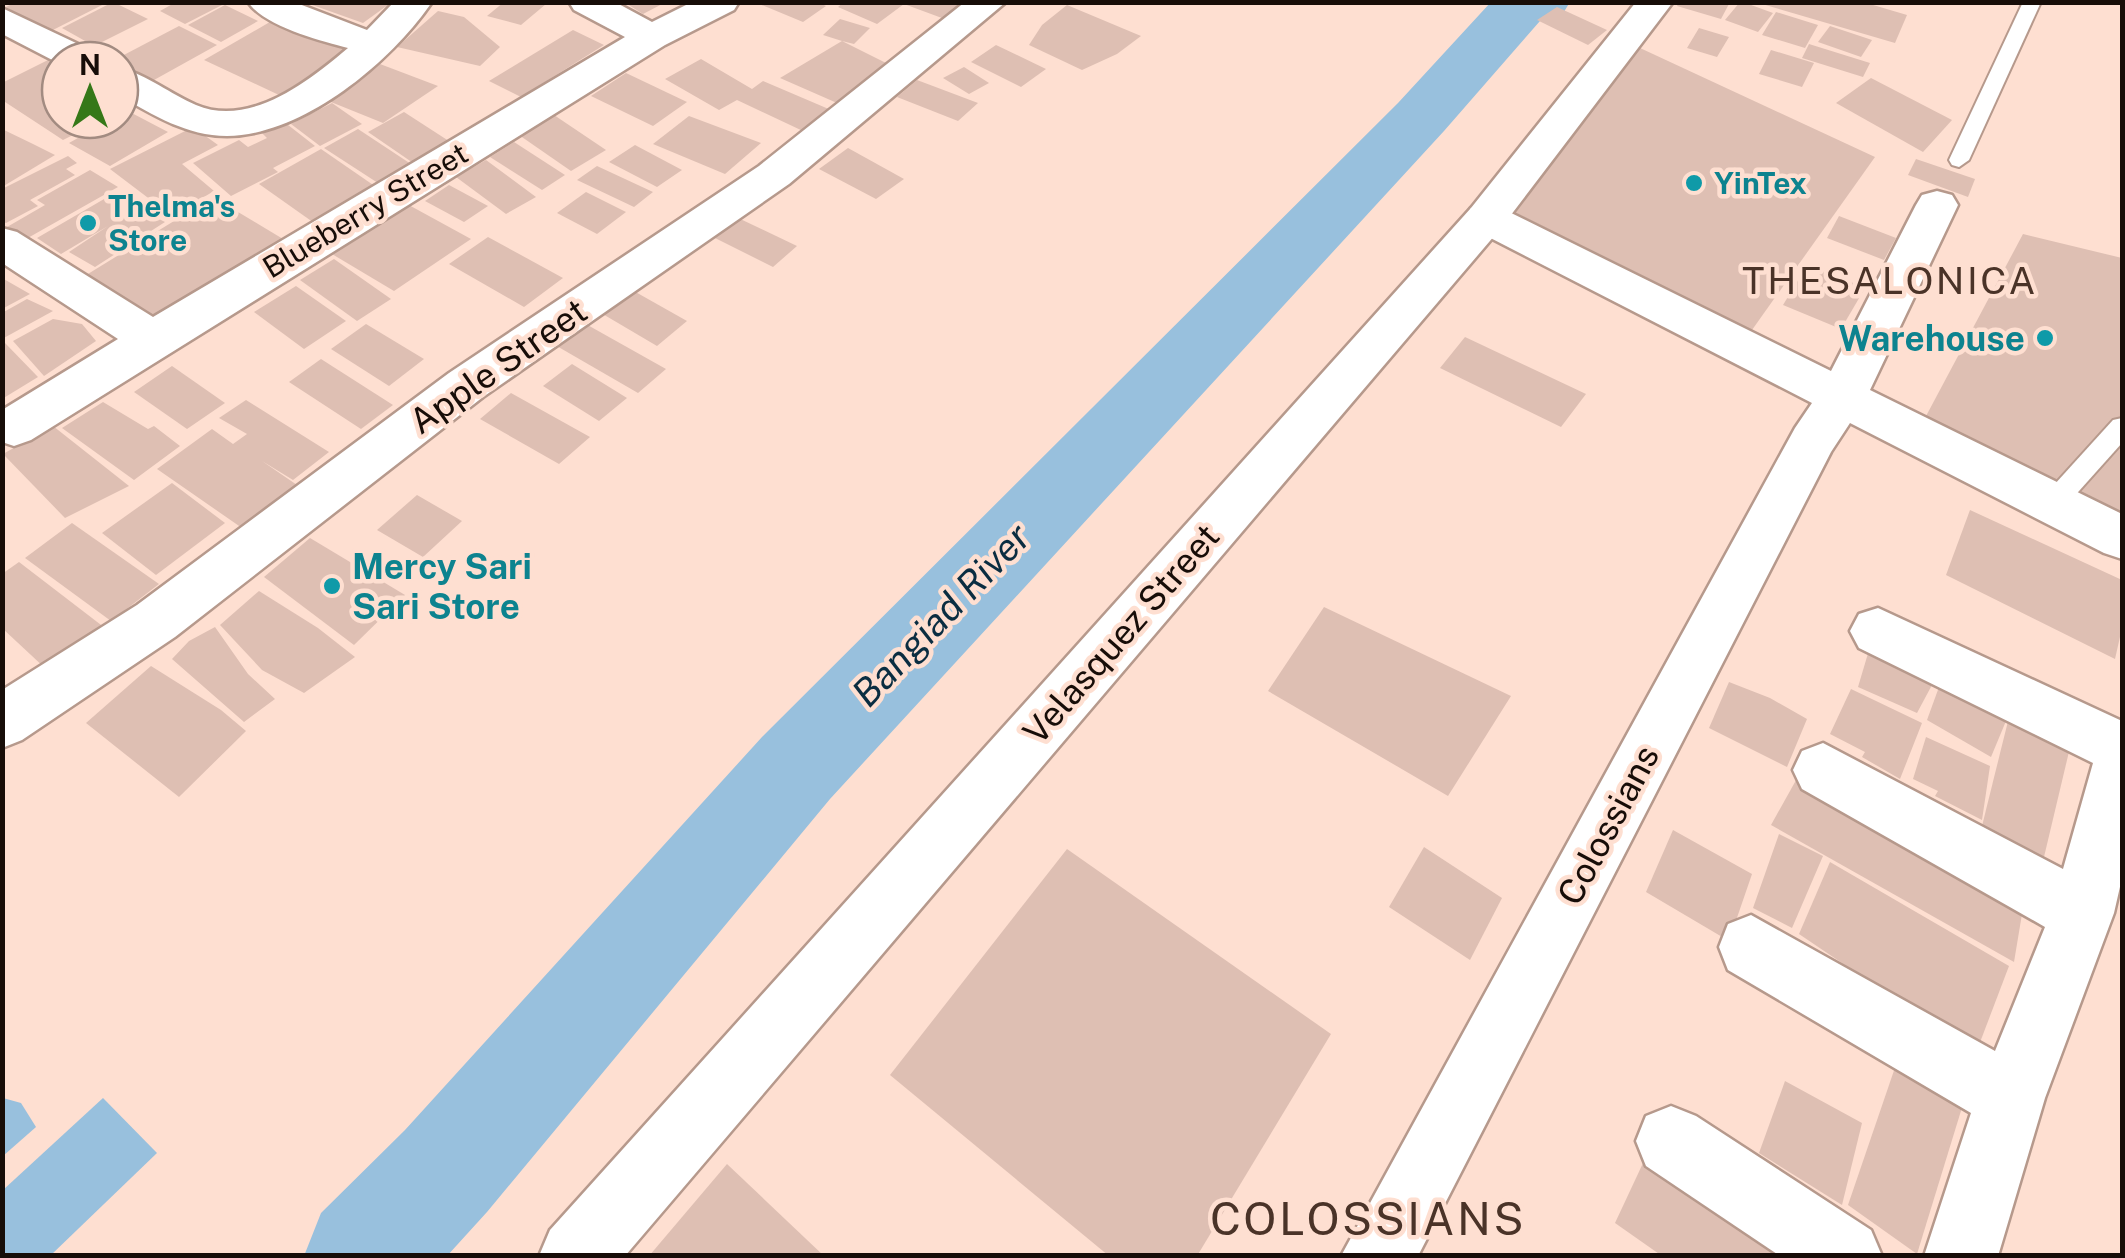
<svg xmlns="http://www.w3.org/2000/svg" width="2125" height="1258" viewBox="0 0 2125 1258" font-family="'Public Sans',sans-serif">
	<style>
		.water { fill: #98c0dd }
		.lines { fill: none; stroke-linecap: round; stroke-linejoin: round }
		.river { fill: #98c0dd; fill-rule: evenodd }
		.building { fill: #debfb3 }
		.service-casing { stroke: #b6998c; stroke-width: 4 }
		.minor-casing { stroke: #b6998c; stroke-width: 5 }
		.secondary-casing { stroke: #b6998c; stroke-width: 5 }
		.service { fill: #fff; fill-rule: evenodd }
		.minor { fill: #fff; fill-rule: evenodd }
		.secondary { fill: #fff; fill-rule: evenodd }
		.culture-dot { fill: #0f9aa8; stroke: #fedfd1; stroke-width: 4 }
		.labels { text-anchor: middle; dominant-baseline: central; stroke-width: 9; stroke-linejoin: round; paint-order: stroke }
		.far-culture-label { font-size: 30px; font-weight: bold; fill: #0d838f; stroke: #fedfd1; text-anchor: start }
		.far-street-label { font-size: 30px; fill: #170d08; stroke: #fedfd1 }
		.culture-label { font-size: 35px; font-weight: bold; fill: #0d838f; stroke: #fedfd1; text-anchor: end }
		.street-label { font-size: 35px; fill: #170d08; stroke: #fedfd1 }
		.neighbourhood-label { font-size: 38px; letter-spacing: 2.5px; fill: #4a3328; stroke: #fedfd1 }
		.water-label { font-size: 38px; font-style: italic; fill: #0a2d41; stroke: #fedfd1 }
		.near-neighbourhood-label { font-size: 45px; letter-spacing: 2.5px; fill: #4a3328; stroke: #fedfd1 }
	</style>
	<rect width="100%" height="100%" fill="#fedfd1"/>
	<g class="water">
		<polygon points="3,1098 21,1103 36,1127 3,1156"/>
		<polygon points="103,1098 157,1153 51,1255 3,1255 3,1190"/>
	</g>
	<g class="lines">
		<polygon class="river" points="1491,2 1570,2 1562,15 1540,21 1444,131 830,799 487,1212 447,1256 304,1256 321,1213 405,1130 762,737 1398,103"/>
	</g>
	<g class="building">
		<polygon points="16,2 108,2 49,32 6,7"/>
		<polygon points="113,2 148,19 94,46 62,28"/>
		<polygon points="176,2 218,2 222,5 185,24 160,11"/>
		<polygon points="304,2 392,2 363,23"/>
		<polygon points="504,2 539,2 546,4 521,25 487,16"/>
		<polygon points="624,2 666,2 643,14"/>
		<polygon points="817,2 826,6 803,22 757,3"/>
		<polygon points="844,2 972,2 950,21 904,4 877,24 838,7"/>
		<polygon points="1679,2 1730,2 1721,19 1677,6"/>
		<polygon points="1740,2 1743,2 1773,13 1758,32 1725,20"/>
		<polygon points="1863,2 1907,15 1895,43 1762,4"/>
		<polygon points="225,5 258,21 221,42 188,25"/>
		<polygon points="1067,5 1141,36 1117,54 1082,70 1029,45 1042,25"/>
		<polygon points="1557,7 1607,30 1588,45 1537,20"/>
		<polygon points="438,11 464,17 500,47 480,66 397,47"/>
		<polygon points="1776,12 1818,25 1805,48 1762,35"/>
		<polygon points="275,19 349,52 279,95 204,60"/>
		<polygon points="840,19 870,28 854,44 842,41 892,66 837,103 780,78 842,41 823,35"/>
		<polygon points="179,26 217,45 145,85 120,72 120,57"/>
		<polygon points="1830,26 1872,40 1861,57 1818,42"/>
		<polygon points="1699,28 1729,37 1717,57 1687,48"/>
		<polygon points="573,30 604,45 521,97 489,81"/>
		<polygon points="1809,44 1870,63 1863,77 1802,58"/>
		<polygon points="996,45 1046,69 1021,87 971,62"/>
		<polygon points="1640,48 1875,157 1752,330 1510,210"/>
		<polygon points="1771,50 1814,63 1802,87 1759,74"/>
		<polygon points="50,59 60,65 60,120 103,120 63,140 2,100 2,83"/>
		<polygon points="701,59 752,89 763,81 831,110 805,132 737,100 719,110 665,79"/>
		<polygon points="380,64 438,86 383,123 326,100"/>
		<polygon points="964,67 989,83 969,94 943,78"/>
		<polygon points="626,73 687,102 653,126 591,96"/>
		<polygon points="1871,78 1952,120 1923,152 1836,103"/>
		<polygon points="917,80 978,103 958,121 897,97"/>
		<polygon points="332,103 362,124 320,146 291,124"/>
		<polygon points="126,110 168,132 110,166 69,143 110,120 120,120 120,114"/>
		<polygon points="404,112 455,145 419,167 368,132"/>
		<polygon points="554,115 606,150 571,171 519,135"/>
		<polygon points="689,116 761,143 725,174 653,144"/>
		<polygon points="283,121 315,146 273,168 278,172 231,196 193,163 239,140 248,147 267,138 261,132"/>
		<polygon points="193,127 218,145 182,164 214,191 172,216 110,169"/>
		<polygon points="2,129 33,144 55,155 2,187"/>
		<polygon points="358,129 414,166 381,185 324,148"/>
		<polygon points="514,142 565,175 542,190 490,157"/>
		<polygon points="635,145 682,170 657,187 609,162"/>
		<polygon points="848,148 904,179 876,199 819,169"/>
		<polygon points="321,149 379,189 317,225 259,184"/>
		<polygon points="68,156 77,163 66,169 75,175 30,200 38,206 6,223 2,221 2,189"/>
		<polygon points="1916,159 1975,179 1968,197 1908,175"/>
		<polygon points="486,160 536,197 506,214 456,177"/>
		<polygon points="597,166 653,192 634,207 577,180"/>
		<polygon points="90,170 118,187 26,239 7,227 45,205 37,200"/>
		<polygon points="449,185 488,206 464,222 425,201"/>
		<polygon points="586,192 626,212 597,234 557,213"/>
		<polygon points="111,195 165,222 95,267 69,252 108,226 61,254 37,238"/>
		<polygon points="213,197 288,242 158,326 83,277"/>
		<polygon points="407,204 471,239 394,291 332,254"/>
		<polygon points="734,216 797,246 773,267 709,235"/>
		<polygon points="1839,216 1896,238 1884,260 1827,238"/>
		<polygon points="2023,234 2122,258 2122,512 1925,418"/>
		<polygon points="488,237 563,278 524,307 449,264"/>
		<polygon points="334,259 391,299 357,321 300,280"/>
		<polygon points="1808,264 1865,288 1841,329 1783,305"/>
		<polygon points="2,278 30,294 2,309"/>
		<polygon points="296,286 346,321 304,349 254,312"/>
		<polygon points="632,290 687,321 657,346 601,313"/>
		<polygon points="27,299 53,311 2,339 2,313"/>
		<polygon points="53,319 82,324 96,341 44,376 13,341"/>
		<polygon points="584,323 666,369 638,393 555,345"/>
		<polygon points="366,324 424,359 389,386 331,349"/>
		<polygon points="1465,337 1586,394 1561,427 1440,368"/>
		<polygon points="5,343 38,377 2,399 2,344"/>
		<polygon points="321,359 393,405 361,429 289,382"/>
		<polygon points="572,364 627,398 599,421 543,386"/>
		<polygon points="172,366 225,403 187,429 134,392"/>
		<polygon points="511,393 590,437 559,464 480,419"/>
		<polygon points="246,400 329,452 293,480 262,461 297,485 242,528 157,469 212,429 233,444 247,434 219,418"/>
		<polygon points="103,402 148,429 154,426 180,446 134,480 62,428"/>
		<polygon points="53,426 129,486 65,518 3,454"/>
		<polygon points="172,483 225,523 156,575 102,533"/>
		<polygon points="417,495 462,521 423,557 377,530"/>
		<polygon points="1970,510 2122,580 2122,628 2115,659 1946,575"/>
		<polygon points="72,523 159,584 111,621 25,558"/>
		<polygon points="310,538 405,595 354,645 264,577"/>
		<polygon points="19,562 105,628 46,669 2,628 2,574"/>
		<polygon points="259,591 318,628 355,657 304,693 262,670 220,625"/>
		<polygon points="1324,607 1511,696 1448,796 1268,691"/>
		<polygon points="215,627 248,674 275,699 244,722 172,659 189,641"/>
		<polygon points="1872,640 1940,670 1917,713 1858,687"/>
		<polygon points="151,666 221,710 246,731 179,797 86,723"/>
		<polygon points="1943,676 2011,709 1991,757 1927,720"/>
		<polygon points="1729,682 1770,698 1807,719 1787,767 1709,728"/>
		<polygon points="1851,689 1922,723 1900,779 1862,757 1865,752 1830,734"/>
		<polygon points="2011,709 2072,739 2044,857 1982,826"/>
		<polygon points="1926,737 1990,766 1982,820 1935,796 1938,791 1913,779"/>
		<polygon points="1800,773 2026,890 2014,962 1771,825"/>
		<polygon points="1673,830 1752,874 1729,941 1646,892"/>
		<polygon points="1779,834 1823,856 1792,928 1753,908"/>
		<polygon points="1424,847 1502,898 1470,960 1389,907"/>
		<polygon points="1067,849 1331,1034 1197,1256 1109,1256 890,1075"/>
		<polygon points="1830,862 2009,966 1979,1045 1876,986 1799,934"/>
		<polygon points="1901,1050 1968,1088 1917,1254 1848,1205"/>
		<polygon points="1785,1081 1862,1123 1842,1205 1759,1153"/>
		<polygon points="1651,1146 1819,1256 1662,1256 1615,1223"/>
		<polygon points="727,1164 824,1256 649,1256"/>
	</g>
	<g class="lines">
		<g class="service-casing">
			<g id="service">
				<polygon points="2023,2 2041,2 1969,160 1959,167 1952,165 1949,160"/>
				<polygon points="2122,418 2122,443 2062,510 2044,510 2040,503 2044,496 2113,420"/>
			</g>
		</g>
		<g class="minor-casing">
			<g id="minor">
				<path d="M248,2H294L367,30L394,2H432C391,62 304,135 227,136C187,136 153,115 120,96V68C148,75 170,94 196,105C250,128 309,81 348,48C321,41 264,26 248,2Z"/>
				<polygon points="569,2 615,2 652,22 692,2 739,2 734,10 665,45 31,440 14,446 2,442 2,410 118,339 2,263 2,228 17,232 153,317 625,37 574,10"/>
				<polygon points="965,2 1006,2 789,184 483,397 175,637 22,740 2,748 2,690 137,605 449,373 759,166"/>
				<polygon points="2,8 95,52 101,60 60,60 60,64 2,34"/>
				<polygon points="1937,191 1952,195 1958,205 1870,390 2122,514 2122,559 2104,553 1850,423 1831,452 1418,1256 1341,1256 1795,428 1812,403 1471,228 1465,218 1471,208 1486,204 1501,208 1831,371 1916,205 1922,195"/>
				<polygon points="1878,608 2122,721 2122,878 2114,913 2045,1098 1998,1256 1924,1256 1971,1113 1728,970 1719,947 1728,924 1751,915 1995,1051 2045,927 1802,789 1793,770 1802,751 1823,743 2063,869 2093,763 1859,648 1850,631 1859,614"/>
				<polygon points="1671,1106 1696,1116 1871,1230 1882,1256 1780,1256 1646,1166 1636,1141 1646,1116"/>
			</g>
		</g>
		<g class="secondary-casing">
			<polygon id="secondary" points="1636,2 1673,2 1501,228 625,1256 539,1256 550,1230 1471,208"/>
		</g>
		<use href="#service" class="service"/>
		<use href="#minor" class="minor"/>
		<use href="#secondary" class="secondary"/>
	</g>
	<g class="culture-dot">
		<circle cx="1694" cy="183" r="10"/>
		<circle cx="88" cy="223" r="10"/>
		<circle cx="2045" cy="338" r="10"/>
		<circle cx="332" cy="586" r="10"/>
	</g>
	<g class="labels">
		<g class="far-culture-label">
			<text x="1714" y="183">YinTex</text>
			<text x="108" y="206">Thelma's<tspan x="108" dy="34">Store</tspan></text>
		</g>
		<g class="far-street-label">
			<text transform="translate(365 210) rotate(-31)">Blueberry Street</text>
		</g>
		<g class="culture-label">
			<text x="2025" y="338">Warehouse</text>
			<text x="352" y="566" text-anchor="start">Mercy Sari<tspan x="352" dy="40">Sari Store</tspan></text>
		</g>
		<g class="street-label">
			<text transform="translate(498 366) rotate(-35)">Apple Street</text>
			<text transform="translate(1121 634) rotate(-49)">Velasquez Street</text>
			<text transform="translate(1608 825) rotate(-62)">Colossians</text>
		</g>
		<g class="neighbourhood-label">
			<text x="1890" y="280">THESALONICA</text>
		</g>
		<g class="water-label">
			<text transform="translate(941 615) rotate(-46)">Bangiad River</text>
		</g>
		<g class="near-neighbourhood-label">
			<text x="1368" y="1218">COLOSSIANS</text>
		</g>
	</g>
	<rect width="2125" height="1258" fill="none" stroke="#170d08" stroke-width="10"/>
	<g transform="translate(90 90)"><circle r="48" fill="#fedfd1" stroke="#a28b81" stroke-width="2.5"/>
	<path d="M0-8L18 38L0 25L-18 38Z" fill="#357818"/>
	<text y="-15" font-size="28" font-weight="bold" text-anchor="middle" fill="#170d08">N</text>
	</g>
</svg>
